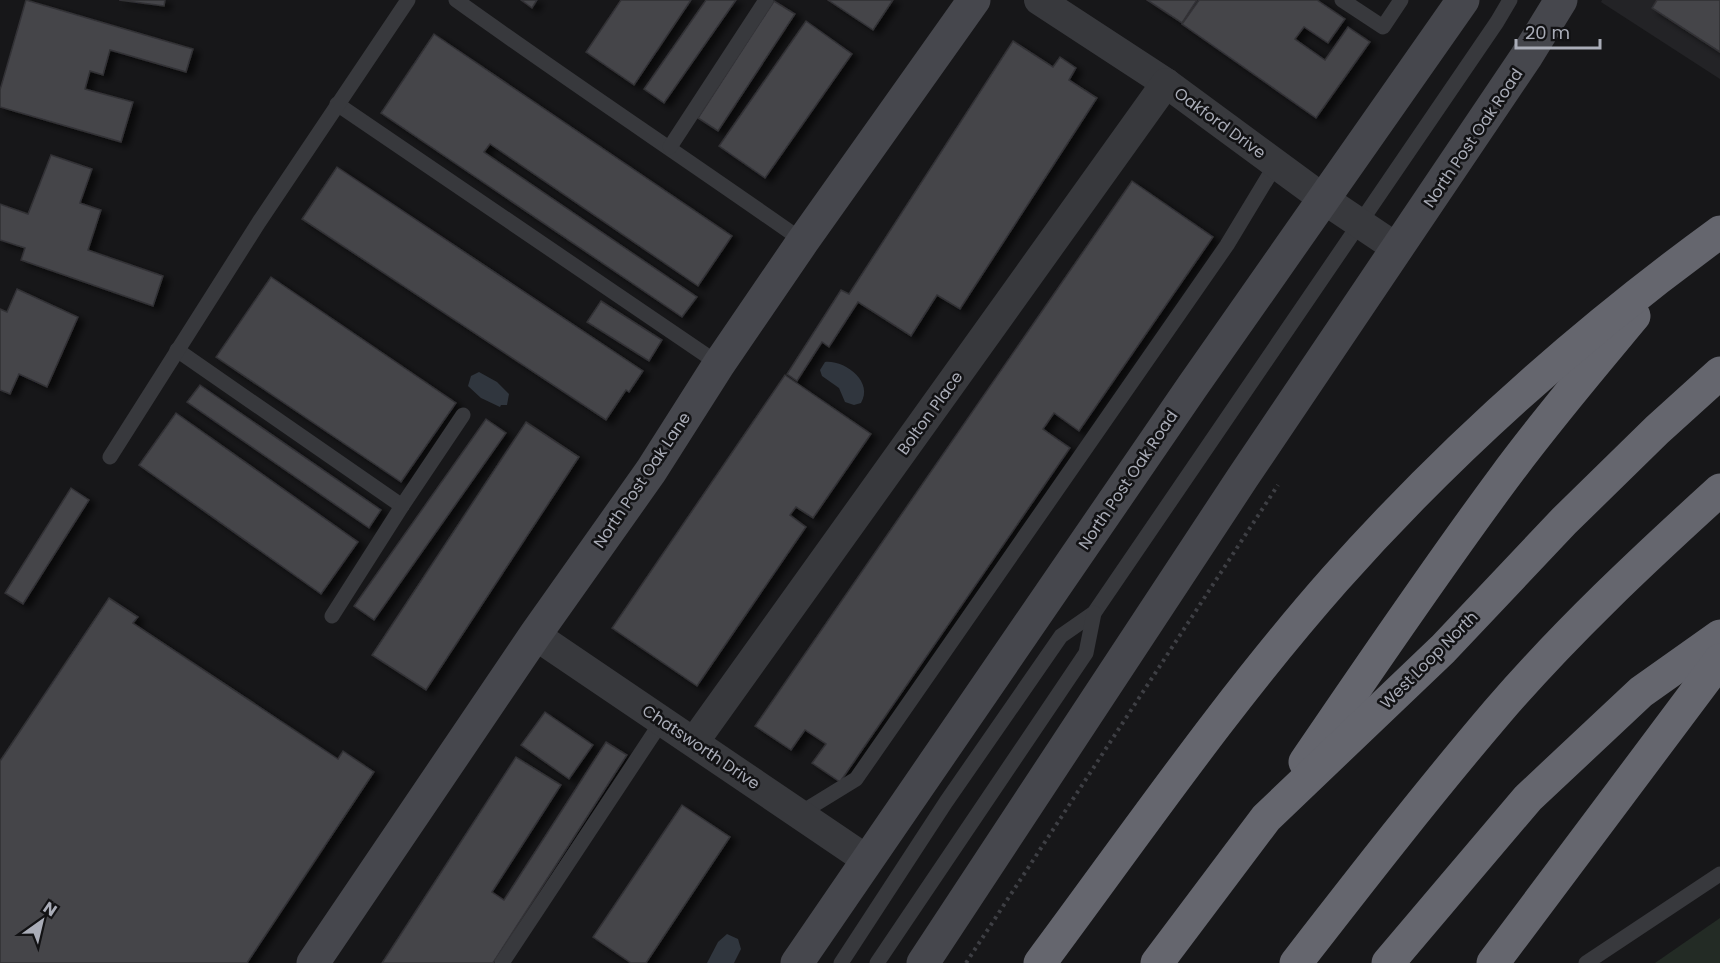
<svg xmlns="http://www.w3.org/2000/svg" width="1720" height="963" viewBox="0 0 1720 963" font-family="Poppins,sans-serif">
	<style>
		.built { fill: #232326 }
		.green { fill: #232b25 }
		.water { fill: #30363e }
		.building { fill: #444449; stroke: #323135; stroke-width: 1.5; filter: url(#shadow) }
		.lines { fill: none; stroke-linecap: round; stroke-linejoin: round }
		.path { stroke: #3e3f44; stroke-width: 4; stroke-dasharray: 3 4.5; stroke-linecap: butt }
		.lane { stroke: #38393d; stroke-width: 15 }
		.street { stroke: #38393d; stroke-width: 30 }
		.secondary { stroke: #46474d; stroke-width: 33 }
		.highway { stroke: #65666e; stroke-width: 33 }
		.labels { text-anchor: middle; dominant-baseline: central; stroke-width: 5; stroke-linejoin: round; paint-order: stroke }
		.street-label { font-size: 16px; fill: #aaadb8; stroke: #121214 }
	</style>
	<defs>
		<filter id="shadow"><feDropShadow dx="6" dy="4" stdDeviation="3" flood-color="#0009"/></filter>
	</defs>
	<rect width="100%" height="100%" fill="#171719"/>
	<polygon class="built" points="1602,0 1720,0 1720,79 1601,2"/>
	<polygon class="green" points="1720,918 1720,963 1655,963"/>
	<g class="water">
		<path d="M825,362C845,360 874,382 861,403L854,405L845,402L839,388L822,376L820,370Z"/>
		<polygon points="479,372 497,382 509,394 507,405 501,405 500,407 481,398 468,386 471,376"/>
		<polygon points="727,934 738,939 741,949 734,963 707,963 718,942"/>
	</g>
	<g class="building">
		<polygon points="26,0 193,49 186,72 110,50 103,75 90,71 85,89 133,102 121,142 0,107 0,90"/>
		<polygon points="119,0 165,0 164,6"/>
		<polygon points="521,0 537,0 532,8"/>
		<polygon points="621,0 691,0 634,85 586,52"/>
		<polygon points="706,0 736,0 664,103 644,89"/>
		<polygon points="828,0 893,0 873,30"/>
		<polygon points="1147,0 1197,0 1182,23"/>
		<polygon points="1199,0 1317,0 1345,19 1328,43 1304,27 1295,39 1325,60 1348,27 1370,42 1316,118 1182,24"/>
		<polygon points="1657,0 1720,0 1720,52 1652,8"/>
		<polygon points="774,1 795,14 718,131 698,118"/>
		<polygon points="806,21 852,54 765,178 719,146"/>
		<polygon points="434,34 732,236 698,286 490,144 484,152 697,297 682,317 381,113"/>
		<polygon points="1013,41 1053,67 1060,57 1076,68 1069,80 1097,98 960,309 937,295 911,336 858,302 829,347 822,342 797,381 787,374 841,290 849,294"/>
		<polygon points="51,155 92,169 80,203 101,210 88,250 163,276 153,306 21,260 25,248 0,240 0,204 28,214"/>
		<polygon points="337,167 643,371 629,392 626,390 606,420 302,219"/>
		<polygon points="1132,181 1213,237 1079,431 1054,413 1043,429 1070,448 840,782 812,763 826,744 805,730 791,750 755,726"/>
		<polygon points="271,277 456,403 401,482 216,357"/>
		<polygon points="17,289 78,317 47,387 19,374 10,394 0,390 0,309 7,312"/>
		<polygon points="601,301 662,340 649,361 587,322"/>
		<polygon points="785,375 871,434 813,518 796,507 790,515 806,527 697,686 612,628"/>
		<polygon points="200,385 381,510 369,528 187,402"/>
		<polygon points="176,413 358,542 321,594 139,465"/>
		<polygon points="486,419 506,433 374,620 354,606"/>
		<polygon points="526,422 579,457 426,690 372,655"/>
		<polygon points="71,488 89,500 23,604 5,593"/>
		<polygon points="109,598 138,617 133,623 338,759 343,751 374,772 247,963 0,963 0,761"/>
		<polygon points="545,712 593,745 569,779 521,745"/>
		<polygon points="606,742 627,755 493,963 382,963 516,757 561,785 492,892 504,900"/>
		<polygon points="682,805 730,837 646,963 631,963 593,937"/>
	</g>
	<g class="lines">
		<polyline class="path" points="966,963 1278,485"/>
		<g class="lane">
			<path d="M456,0C570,82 688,160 803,241"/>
			<polyline points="1342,0 1383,27 1401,0"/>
			<polyline points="337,104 719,364"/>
			<polyline points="670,147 766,0"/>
			<polyline points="177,350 402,506"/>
			<polyline points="110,457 259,222 408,0"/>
			<polyline points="332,616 402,506 463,415"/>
			<polyline points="799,814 856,779 1227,245 1276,164"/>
			<polyline points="502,963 662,721"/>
			<polyline points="841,963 946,802 1061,636 1094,613 1497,22 1510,0"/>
			<polyline points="877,963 1086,653 1094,613"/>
			<polyline points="1586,963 1720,874"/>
		</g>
		<g class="street">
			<polyline points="1039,0 1166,83 1325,200 1398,249"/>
			<polyline points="535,635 867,860"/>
			<polyline points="694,742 1166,83"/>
		</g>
		<g class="secondary">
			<polyline points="313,963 535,635 651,471 719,364 803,241 974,0"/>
			<polyline points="797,963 1192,387 1463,0"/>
			<polyline points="923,963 1243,477 1526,57 1561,0"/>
		</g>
		<g class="highway">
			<path d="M1305,762C1370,667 1434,572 1503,479C1544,423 1589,370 1634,316"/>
			<path d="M1040,963C1136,834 1228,700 1335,579C1450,450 1580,334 1720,232"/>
			<polyline points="1157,963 1266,818 1443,649 1564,521 1657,430 1720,373"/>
			<path d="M1296,963C1362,878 1428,793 1498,711C1566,632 1643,560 1720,490"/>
			<polyline points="1388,963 1528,798 1641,692 1720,636"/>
			<polyline points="1493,963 1720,660"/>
		</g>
	</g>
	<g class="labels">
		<g class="street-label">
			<text transform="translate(1220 123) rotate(36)">Oakford Drive</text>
			<text transform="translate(1473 138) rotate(-56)">North Post Oak Road</text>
			<text transform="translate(930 413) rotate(-54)">Bolton Place</text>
			<text transform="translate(642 480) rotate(-56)">North Post Oak Lane</text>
			<text transform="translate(1128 480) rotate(-56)">North Post Oak Road</text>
			<text transform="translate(1429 660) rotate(-45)">West Loop North</text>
			<text transform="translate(701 747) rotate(34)">Chatsworth Drive</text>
		</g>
	</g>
	<g transform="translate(42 921) rotate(34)" stroke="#121214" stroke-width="4.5" paint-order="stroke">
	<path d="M0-4.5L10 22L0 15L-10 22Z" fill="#aaadb8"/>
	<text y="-9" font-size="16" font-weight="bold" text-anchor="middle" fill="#aaadb8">N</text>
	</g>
	<path d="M1516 39v9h84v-9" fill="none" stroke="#aaadb8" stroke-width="3"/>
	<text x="1525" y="39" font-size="18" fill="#aaadb8" stroke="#121214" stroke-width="4.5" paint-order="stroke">20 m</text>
</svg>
